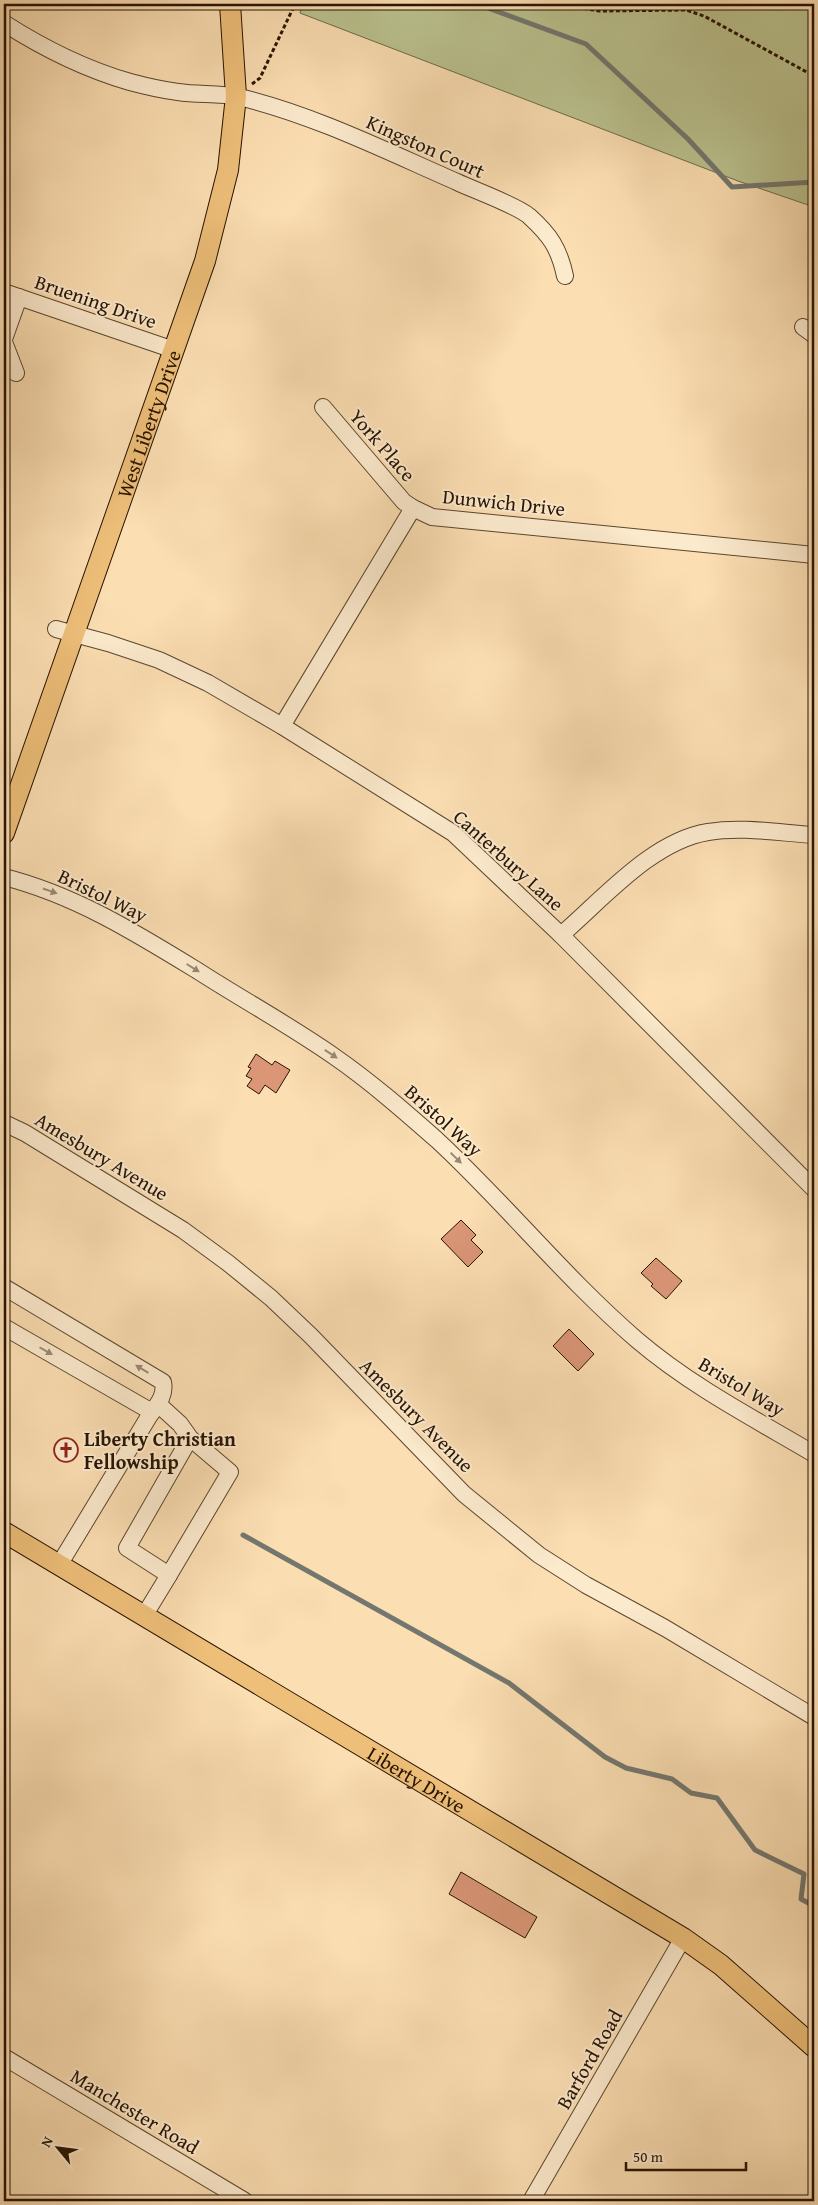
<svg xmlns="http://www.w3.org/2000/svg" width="818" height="2205" viewBox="0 0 818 2205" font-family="'Gentium Book Plus',serif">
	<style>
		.green { fill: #bac28f; stroke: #706a48 }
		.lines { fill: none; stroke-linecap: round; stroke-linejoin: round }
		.stream { stroke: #73776f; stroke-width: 5 }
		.building { fill: #da9677; stroke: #271302 }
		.minor-casing { stroke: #5c462e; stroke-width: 18 }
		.major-casing { stroke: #271302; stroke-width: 22 }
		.path { stroke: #271302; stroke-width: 3; stroke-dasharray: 4 2.5; stroke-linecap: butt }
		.minor { stroke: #fceacd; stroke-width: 16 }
		.major { stroke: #eebf79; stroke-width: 20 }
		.oneway { fill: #9c8972 }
		.labels { text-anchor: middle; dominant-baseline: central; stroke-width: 4; stroke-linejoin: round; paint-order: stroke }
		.street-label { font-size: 20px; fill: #271302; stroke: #fceacd }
		.poi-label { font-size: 20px; font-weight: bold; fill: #271302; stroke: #fceacd; text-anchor: start }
	</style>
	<rect width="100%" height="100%" fill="#fbdeb2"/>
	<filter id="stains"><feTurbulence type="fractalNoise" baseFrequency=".004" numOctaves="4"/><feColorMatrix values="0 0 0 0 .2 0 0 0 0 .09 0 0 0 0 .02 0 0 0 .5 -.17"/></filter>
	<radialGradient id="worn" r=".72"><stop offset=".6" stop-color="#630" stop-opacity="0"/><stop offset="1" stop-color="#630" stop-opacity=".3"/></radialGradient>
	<polygon class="green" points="302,4 814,4 814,207 738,181 300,13"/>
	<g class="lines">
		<g class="stream">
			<polyline points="477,4 586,44 688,139 732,187 814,182"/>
			<polyline points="243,1535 509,1683 605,1757 626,1768 672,1779 691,1793 717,1798 755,1850 804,1874 801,1899 814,1906"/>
		</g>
	</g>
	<g class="building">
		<polygon points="256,1054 272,1065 275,1061 290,1070 276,1093 265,1085 259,1094 247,1086 252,1079 246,1076 251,1068 248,1067"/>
		<polygon points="461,1220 476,1235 471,1240 483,1252 468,1267 441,1239"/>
		<polygon points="656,1258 682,1281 666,1299 651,1286 653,1284 641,1273"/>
		<polygon points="569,1329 594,1354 578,1371 553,1346"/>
		<polygon points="461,1872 537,1917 525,1938 449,1894"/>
	</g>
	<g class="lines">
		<g class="minor-casing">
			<g id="minor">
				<path d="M4,23C43,48 85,69 130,82C145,86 162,90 178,92C198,95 219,93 239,97C314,115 386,151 457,182C474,190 516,205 529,216C550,235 559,248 565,276"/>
				<polyline points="4,292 174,350"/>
				<polyline points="803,327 814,335"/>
				<polyline points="4,339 19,297"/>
				<polyline points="4,342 16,373"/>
				<polyline points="323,407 404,502 413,508 432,517 814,555"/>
				<polyline points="56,629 108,643 159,660 208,683 282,726 453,833 561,935 814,1189"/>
				<polyline points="282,726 413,508"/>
				<path d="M4,877C75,895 136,933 198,971C243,1000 291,1026 335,1057C371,1082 404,1111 437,1140C506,1204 565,1278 637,1340C691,1386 753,1418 814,1454"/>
				<path d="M561,935C603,899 652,841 708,832C742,826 780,833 814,835"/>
				<polyline points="4,1123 25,1133 183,1230 228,1263 271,1298 311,1336 464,1494 539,1555 586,1585 665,1628 814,1717"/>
				<path d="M4,1287L163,1382C166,1397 156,1406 148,1418L59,1565"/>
				<polyline points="4,1327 152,1412"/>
				<polyline points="158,1404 180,1424 190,1438 127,1548 169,1575 230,1472 190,1438"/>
				<polyline points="144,1616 169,1575"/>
				<polyline points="4,2057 245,2201"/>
				<polyline points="531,2201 683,1938"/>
			</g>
		</g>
		<g class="major-casing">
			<g id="major">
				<path id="s1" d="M4,833L205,261L228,170L236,96L230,4"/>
				<path id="s2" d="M4,1532L683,1938L721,1965L814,2047"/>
			</g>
		</g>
		<g class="path">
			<polyline points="558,4 599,11 686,10 704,16 814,76"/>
			<polyline points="252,84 260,78 295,4"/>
		</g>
		<use href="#minor" class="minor"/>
		<use href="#major" class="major"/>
	</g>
	<defs><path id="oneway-solid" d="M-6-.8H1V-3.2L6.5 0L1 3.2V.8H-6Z" transform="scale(1.25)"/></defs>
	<g class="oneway">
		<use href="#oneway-solid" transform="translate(50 891) rotate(19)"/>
		<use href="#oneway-solid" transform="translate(193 968) rotate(32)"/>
		<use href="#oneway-solid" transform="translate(331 1054) rotate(33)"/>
		<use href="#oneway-solid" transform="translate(456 1158) rotate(44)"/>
		<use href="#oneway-solid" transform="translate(46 1351) rotate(30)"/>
		<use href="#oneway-solid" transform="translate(142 1369) rotate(-149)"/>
	</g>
	<defs>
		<g id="church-ring" transform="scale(1.25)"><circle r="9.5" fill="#fceacd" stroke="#8f2418" stroke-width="1.5"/><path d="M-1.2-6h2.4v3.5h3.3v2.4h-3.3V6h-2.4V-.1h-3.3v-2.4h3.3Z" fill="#8f2418"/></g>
	</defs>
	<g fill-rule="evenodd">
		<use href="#church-ring" x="66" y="1450"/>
	</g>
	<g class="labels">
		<g class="street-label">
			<text transform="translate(426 146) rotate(24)">Kingston Court</text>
			<text transform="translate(96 301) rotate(19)">Bruening Drive</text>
			<text stroke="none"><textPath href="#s1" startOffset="434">West Liberty Drive</textPath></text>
			<text transform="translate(383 445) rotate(49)">York Place</text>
			<text transform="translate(504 502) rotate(6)">Dunwich Drive</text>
			<text transform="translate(509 860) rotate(42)">Canterbury Lane</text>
			<text transform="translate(103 895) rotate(26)">Bristol Way</text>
			<text transform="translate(444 1120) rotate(42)">Bristol Way</text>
			<text transform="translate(102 1156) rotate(31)">Amesbury Avenue</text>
			<text transform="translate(742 1386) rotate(31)">Bristol Way</text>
			<text transform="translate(417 1415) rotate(45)">Amesbury Avenue</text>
			<text stroke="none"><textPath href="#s2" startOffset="481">Liberty Drive</textPath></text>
			<text transform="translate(589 2059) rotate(-60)">Barford Road</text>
			<text transform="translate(135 2111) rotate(31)">Manchester Road</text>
		</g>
		<g class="poi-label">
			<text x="84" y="1438">Liberty Christian<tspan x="84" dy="23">Fellowship</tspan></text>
		</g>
	</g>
	<rect width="818" height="2205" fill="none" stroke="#fbdeb2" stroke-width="20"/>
	<rect x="5" y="5" width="808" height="2195" fill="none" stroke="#271302" stroke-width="2.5"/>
	<rect x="10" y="10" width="798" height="2185" fill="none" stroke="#271302"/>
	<g transform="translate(58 2148) rotate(299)" stroke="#fceacd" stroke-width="4" paint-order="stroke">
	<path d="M0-4L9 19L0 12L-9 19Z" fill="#271302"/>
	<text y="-8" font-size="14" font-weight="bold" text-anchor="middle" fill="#271302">N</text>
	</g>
	<path d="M626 2162v8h120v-8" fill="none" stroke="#271302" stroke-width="2.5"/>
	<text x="633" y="2162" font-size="15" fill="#271302" stroke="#fceacd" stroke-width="4" paint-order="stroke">50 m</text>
	<rect width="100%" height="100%" filter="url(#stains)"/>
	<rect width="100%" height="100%" fill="url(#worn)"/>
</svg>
